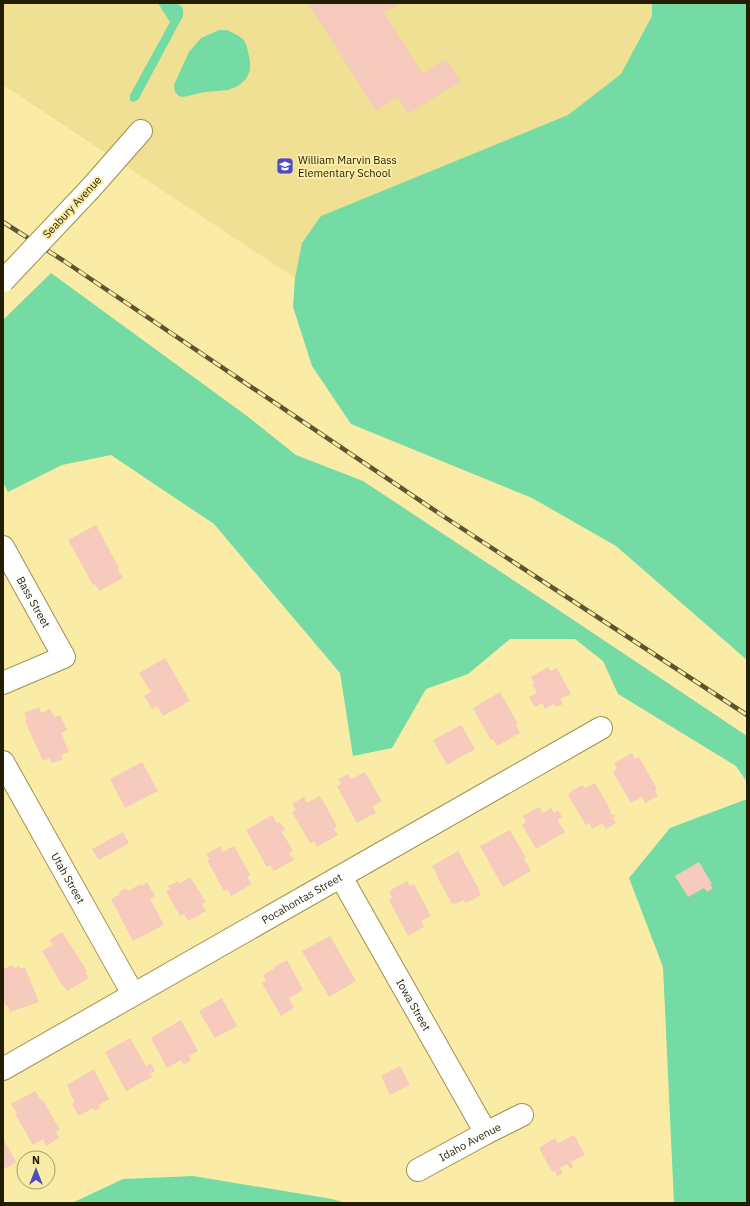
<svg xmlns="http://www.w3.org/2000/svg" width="750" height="1206" viewBox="0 0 750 1206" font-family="'IBM Plex Sans',sans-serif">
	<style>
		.built { fill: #f0e093 }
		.green { fill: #73dba3 }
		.building { fill: #f6cabc }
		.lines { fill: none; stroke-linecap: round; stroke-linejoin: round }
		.minor-casing { stroke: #9e904e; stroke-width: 24 }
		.minor { stroke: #fff; stroke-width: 22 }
		.rail-casing { stroke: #5d552f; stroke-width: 4.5 }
		.rail { stroke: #faeca7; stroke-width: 3; stroke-dasharray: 9; stroke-linecap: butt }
		.minor-bridge-casing { stroke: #9e904e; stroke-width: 24; stroke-linecap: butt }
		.minor-bridge { stroke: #fff; stroke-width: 22 }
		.labels { text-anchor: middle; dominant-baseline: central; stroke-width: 4; stroke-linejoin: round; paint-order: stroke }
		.poi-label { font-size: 11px; fill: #231e03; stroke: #faeca7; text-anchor: start }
		.street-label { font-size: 11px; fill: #231e03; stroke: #faeca7 }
	</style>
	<rect width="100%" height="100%" fill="#faeca7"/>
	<polygon class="built" points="3,3 652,3 653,16 621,74 568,115 321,216 302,243 295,278 3,85"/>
	<g class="green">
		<path d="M158,3C169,3 186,0 183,16L138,100L133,102L130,100V95L170,22Z"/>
		<polygon points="652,3 747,3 747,660 616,546 532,498 351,424 312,366 293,307 295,278 302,243 321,216 568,115 621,74 652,16"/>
		<polygon points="219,30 227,30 237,35 244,40 247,47 250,61 250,70 246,79 238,86 228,90 205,92 183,97 179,96 175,92 174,85 189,52 201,38"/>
		<polygon points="51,273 247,416 296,455 363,481 560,611 747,736 747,782 736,766 618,694 603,661 575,639 510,639 468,674 426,689 392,748 353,756 340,673 214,524 111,455 62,465 8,492 3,482 3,320"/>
		<polygon points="747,799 747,1203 674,1203 663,967 629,878 670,828"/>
		<polygon points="193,1176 332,1199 346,1203 72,1203 123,1179"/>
	</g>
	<g class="building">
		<polygon points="308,3 401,3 384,13 423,74 446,59 461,81 408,114 398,97 376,111"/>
		<polygon points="96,525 119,568 118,570 123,578 99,591 95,584 93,585 68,540"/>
		<polygon points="165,658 190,701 163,716 157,706 152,709 144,696 151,692 139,673"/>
		<polygon points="548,667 551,671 557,668 571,694 560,699 563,704 556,707 554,704 545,709 542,703 535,707 529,697 537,693 532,684 534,683 531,677"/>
		<polygon points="500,692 518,724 516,725 520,733 497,746 493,739 491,740 475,712 476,712 473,708"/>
		<polygon points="39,707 41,713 50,709 54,717 60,715 67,730 61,733 69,752 61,755 63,759 52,763 49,758 43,761 25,721 27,719 24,713"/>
		<polygon points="461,725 475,749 447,765 433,740"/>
		<polygon points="632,753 635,759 639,757 657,789 655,790 658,796 645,803 642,797 631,803 613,772 617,769 614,763"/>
		<polygon points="142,762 158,791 125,808 110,779"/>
		<polygon points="365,772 382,801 372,806 376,813 357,823 337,786 341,784 338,779 348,774 351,779"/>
		<polygon points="595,783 611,811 610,812 612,815 614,814 615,817 613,818 616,823 606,829 602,823 592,829 589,823 586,825 568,795 570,794 569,793 582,785 585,788"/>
		<polygon points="320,796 337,826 334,829 338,835 317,847 314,841 310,843 292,812 296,810 292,804 304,797 307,803"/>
		<polygon points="539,807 543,813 551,808 554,813 558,810 562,817 557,820 565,832 536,849 522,825 526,822 523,816"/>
		<polygon points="272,815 277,823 280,822 285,830 282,832 293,851 289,853 294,860 274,871 270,865 267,867 246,830"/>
		<polygon points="510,830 526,858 524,859 531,871 503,887 480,846"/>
		<polygon points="123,832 129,843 99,860 92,849"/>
		<polygon points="220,846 223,852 234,846 250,875 247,877 252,884 231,896 227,889 224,891 207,860 210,859 206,854"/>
		<polygon points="458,851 479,889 478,889 481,895 466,903 464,900 455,904 454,903 452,904 436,875 437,874 432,866"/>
		<polygon points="699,862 712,884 710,884 713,888 707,892 704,888 688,897 675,876"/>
		<polygon points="190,877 206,902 202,904 206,911 188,921 184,914 180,916 166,891 170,889 168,886 178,881 179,884"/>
		<polygon points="407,881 410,886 414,884 431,916 421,921 424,927 408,936 389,900 392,898 389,891"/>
		<polygon points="147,882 155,896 150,899 164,925 133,941 111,899 120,894 119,892 126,888 128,891 141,884 142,886"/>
		<polygon points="62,932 87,971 85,972 89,978 67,991 63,985 62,985 42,951 53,945 49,940"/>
		<polygon points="330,936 356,981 329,997 302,951"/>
		<polygon points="287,960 303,990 289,998 294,1008 281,1016 262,983 266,981 263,975 275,968 274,967"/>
		<polygon points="13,965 14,968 20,966 20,969 25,967 39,1002 10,1012 8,1006 6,1007 3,998 3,969"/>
		<polygon points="222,998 237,1026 215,1038 199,1011"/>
		<polygon points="181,1020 198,1051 189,1056 191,1060 184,1065 181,1060 167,1068 151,1038"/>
		<polygon points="130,1038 146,1066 151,1063 155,1071 150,1074 152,1077 126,1091 105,1052"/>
		<polygon points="400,1066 410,1085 390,1095 381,1076"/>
		<polygon points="94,1069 109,1099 99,1105 100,1108 95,1111 93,1108 79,1116 72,1104 75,1102 69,1092 70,1091 67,1085"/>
		<polygon points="35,1091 41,1100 42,1099 60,1130 56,1132 59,1138 46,1146 43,1139 33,1145 15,1114 17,1113 11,1104"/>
		<polygon points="574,1135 585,1155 571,1162 573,1167 570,1169 567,1164 560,1168 563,1173 557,1176 555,1171 552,1172 539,1148 555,1138 558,1143"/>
		<polygon points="3,1138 16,1162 4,1169 3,1168"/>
	</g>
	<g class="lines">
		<g class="minor-casing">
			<g id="minor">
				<polyline points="90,189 141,131"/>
				<path id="s1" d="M3,547L64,657L3,683"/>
				<path id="s2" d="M3,762L133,994"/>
				<path id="s3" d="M341,877L486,1133"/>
				<path id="s4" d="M3,1069L601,728"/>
				<path id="s5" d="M418,1170L486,1133L522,1115"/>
			</g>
		</g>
		<use href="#minor" class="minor"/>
		<g class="rail-casing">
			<polyline id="rail" points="3,222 64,261 443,516 747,715"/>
		</g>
		<use href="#rail" class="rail"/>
		<g class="minor-bridge-casing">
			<polyline id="minor-bridge" points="3,281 90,189"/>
		</g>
		<use href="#minor-bridge" class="minor-bridge"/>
	</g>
	<defs>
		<g id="school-square" transform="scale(0.9)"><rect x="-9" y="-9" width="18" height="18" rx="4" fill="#4e4cc2" stroke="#faeca7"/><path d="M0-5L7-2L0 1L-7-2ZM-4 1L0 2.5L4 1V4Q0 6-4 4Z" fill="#fff"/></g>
	</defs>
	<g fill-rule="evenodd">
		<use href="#school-square" x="285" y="166"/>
	</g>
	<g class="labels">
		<g class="poi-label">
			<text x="298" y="160">William Marvin Bass<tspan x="298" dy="13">Elementary School</tspan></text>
		</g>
		<g class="street-label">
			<text transform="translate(72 207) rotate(-47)">Seabury Avenue</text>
			<text stroke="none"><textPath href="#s1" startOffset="63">Bass Street</textPath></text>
			<text stroke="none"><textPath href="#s2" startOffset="133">Utah Street</textPath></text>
			<text stroke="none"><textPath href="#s4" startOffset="344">Pocahontas Street</textPath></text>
			<text stroke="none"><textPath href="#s3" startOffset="147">Iowa Street</textPath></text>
			<text stroke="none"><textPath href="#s5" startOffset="59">Idaho Avenue</textPath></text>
		</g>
	</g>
	<rect width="750" height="1206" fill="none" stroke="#231e03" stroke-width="8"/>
	<g transform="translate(36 1170)"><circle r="19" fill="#faeca7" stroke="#a49a65"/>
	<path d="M0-3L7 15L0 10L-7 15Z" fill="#4e4cc2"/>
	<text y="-6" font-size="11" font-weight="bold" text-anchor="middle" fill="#231e03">N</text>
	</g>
</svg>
